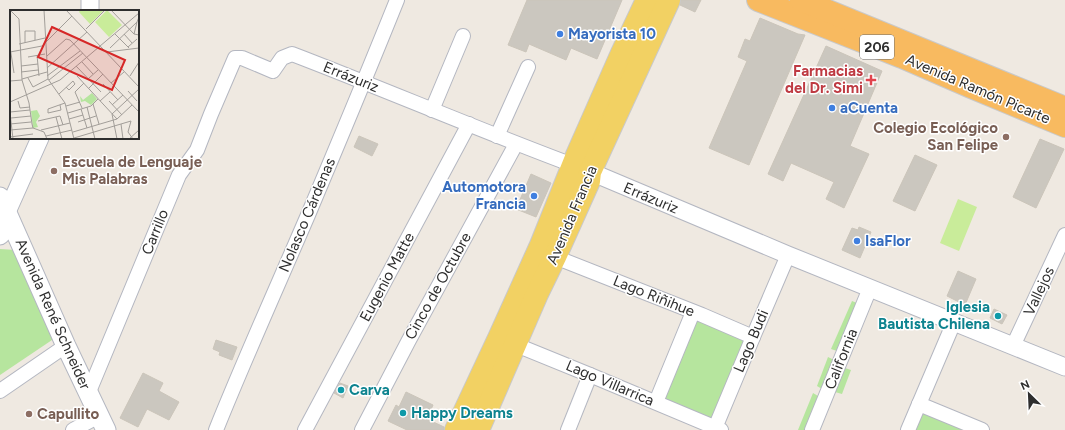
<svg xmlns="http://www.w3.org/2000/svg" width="1065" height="430" viewBox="0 0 1065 430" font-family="Figtree,sans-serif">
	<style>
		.green { fill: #b6e59e }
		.pitch { fill: #c9ec9a }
		.building { fill: #cbc7bf; stroke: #cbc5ba }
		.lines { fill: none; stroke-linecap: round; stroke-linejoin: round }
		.minor-casing { stroke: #b4b7c1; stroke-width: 16 }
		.tertiary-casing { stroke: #b4b7c1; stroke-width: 19 }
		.secondary-casing { stroke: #b4b7c1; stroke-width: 21 }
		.primary-casing { stroke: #c9c9c9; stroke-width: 24 }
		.trunk-casing { stroke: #c9c9c9; stroke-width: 24 }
		.minor { stroke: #fff; stroke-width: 14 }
		.tertiary { stroke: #fff; stroke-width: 17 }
		.secondary { stroke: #fff; stroke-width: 19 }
		.primary { stroke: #f2d163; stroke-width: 22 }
		.trunk { stroke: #f8ba60; stroke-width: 22 }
		.shop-dot { fill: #3f7fe0; stroke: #fff; stroke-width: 1.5 }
		.health-dot { fill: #e0444e; stroke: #fff; stroke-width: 1.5 }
		.education-dot { fill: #8d6e63; stroke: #fff; stroke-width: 1.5 }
		.culture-dot { fill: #0f9aa8; stroke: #fff; stroke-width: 1.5 }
		.labels { text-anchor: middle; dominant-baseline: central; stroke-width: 3; stroke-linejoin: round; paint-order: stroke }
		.shield { fill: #fff; stroke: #6d6d6d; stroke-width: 1 }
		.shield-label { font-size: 14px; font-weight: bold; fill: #2e2e2e }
		.shop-label { font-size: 15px; font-weight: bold; fill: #366cbe; stroke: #fff; text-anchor: start }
		.health-label { font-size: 15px; font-weight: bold; fill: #be3a42; stroke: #fff; text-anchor: end }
		.street-label { font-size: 15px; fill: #2e2e2e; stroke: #fff }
		.education-label { font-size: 15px; font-weight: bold; fill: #785e54; stroke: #fff; text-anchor: start }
		.culture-label { font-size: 15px; font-weight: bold; fill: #0d838f; stroke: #fff; text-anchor: start }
		.inset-road { fill: none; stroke: #a29e99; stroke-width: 1 }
		.view { fill: #d62828; fill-opacity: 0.15; stroke: #d62828; stroke-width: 2 }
		.inset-edge { fill: none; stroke: #2e2e2e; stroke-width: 2 }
	</style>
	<rect width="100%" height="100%" fill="#efe9e1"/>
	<g class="green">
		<polygon points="0,249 16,250 55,338 0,375"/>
		<polygon points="852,301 857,303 837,351 831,349"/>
		<polygon points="696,316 749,338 713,423 661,400"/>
		<polygon points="828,357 834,360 822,389 817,386"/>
		<polygon points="845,368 851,370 842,394 835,392"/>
		<polygon points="813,393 818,396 804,430 798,430"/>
		<polygon points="921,408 974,430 912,430"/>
	</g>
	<polygon class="pitch" points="958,199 977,207 959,251 940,243"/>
	<g class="building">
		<polygon points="527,0 622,0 597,59 571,48 566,60 529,44 526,52 508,45"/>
		<polygon points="681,0 701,0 695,12 680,5"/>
		<polygon points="760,18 798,34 805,35 749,165 709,148 747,61 738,57 745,39 750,41"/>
		<polygon points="826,46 882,71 850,146 869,154 844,208 826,199 834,182 791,163 783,181 768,174"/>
		<polygon points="359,136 378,144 372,156 354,147"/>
		<polygon points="1040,139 1064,149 1036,208 1013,197"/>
		<polygon points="915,155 937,165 915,211 893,201"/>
		<polygon points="531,174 551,183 536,217 516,209"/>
		<polygon points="859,227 871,232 860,258 842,250 852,228 858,230"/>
		<polygon points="958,271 976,279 965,305 947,296"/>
		<polygon points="994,309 1007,315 1002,324 990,318"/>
		<polygon points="216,340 237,347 232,360 219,355 220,352 213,349"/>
		<polygon points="143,373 163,383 159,391 179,402 169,420 147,409 138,427 120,418"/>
		<polygon points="340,383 348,386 343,398 334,393"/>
		<polygon points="406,392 433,405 427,419 444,427 444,430 407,430 388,421 396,405 399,407"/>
	</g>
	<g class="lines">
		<g class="minor-casing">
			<g id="minor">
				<polyline points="432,110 463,36"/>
				<polyline points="497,136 528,67"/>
				<polyline points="555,257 702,315 753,337"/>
				<polyline points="509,342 590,375 721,430"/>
				<polyline points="1013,346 1065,235"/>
				<polyline points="0,391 61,349 66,346"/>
				<path d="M88,394L179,175L197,150L211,114L235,58H242L273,71L282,58L292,54C386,90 479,130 573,165"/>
				<polyline points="656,402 693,312"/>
				<polyline points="919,404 982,430"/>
				<polyline points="715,428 753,337 788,255"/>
				<polyline points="73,430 99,416"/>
				<path d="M216,430C245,358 277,287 308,215C338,144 368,72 397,0"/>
				<polyline points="305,430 469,124"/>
				<polyline points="362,430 409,340 516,144"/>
				<polyline points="568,430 590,375"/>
				<polyline points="812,430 870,288"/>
				<polyline points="908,430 954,322"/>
			</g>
		</g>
		<g class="tertiary-casing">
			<g id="tertiary">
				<polyline points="90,11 90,0"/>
				<polyline points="579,167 788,255 1065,367"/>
				<polyline points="0,236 7,229 7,212 40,138"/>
			</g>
		</g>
		<g class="secondary-casing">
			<polyline id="secondary" points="0,197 66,346 106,430"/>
		</g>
		<g class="primary-casing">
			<g id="primary">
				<polyline points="456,430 499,338 541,245 577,155 622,53 647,0"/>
				<polyline points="478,430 537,294 555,257 589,181 590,172 669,0"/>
			</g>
		</g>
		<g class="trunk-casing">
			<g id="trunk">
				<polyline points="758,0 902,57 971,87 1065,126"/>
				<polyline points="801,0 1065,108"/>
			</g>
		</g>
		<use href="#minor" class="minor"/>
		<use href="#tertiary" class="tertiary"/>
		<use href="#secondary" class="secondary"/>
		<use href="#primary" class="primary"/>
		<use href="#trunk" class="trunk"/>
	</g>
	<g class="shop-dot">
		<circle cx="560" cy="34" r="4"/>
		<circle cx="832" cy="108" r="4"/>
		<circle cx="534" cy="196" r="4"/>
		<circle cx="857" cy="241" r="4"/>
	</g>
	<path class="health-dot" d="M869 74h4v4h4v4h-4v4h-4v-4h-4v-4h4z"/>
	<g class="education-dot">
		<circle cx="1006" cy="137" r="4"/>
		<circle cx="54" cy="171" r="4"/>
		<circle cx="29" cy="414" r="4"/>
	</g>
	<g class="culture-dot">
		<circle cx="998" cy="316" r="4"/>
		<circle cx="341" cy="390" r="4"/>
		<circle cx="403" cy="413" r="4"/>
	</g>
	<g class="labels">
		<rect class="shield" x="860" y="35" width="34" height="24" rx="3"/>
		<g class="shield-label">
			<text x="877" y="47">206</text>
		</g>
		<g class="shop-label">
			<text x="568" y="34">Mayorista 10</text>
			<text x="840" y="108">aCuenta</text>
			<text x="526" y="187" text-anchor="end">Automotora<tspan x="526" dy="17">Francia</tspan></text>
			<text x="865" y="241">IsaFlor</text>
		</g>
		<g class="health-label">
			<text x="863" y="71">Farmacias<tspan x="863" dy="17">del Dr. Simi</tspan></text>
		</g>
		<g class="street-label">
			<text transform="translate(351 77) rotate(22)">Errázuriz</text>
			<text transform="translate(978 89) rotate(23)">Avenida Ramón Picarte</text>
			<text transform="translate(651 198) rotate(23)">Errázuriz</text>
			<text transform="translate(307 215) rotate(-67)">Nolasco Cárdenas</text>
			<text transform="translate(572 215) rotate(-67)">Avenida Francia</text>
			<text transform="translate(155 232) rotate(-68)">Carrillo</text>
			<text transform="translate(387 277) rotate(-62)">Eugenio Matte</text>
			<text transform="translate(438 286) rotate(-61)">Cinco de Octubre</text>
			<text transform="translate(1039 291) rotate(-65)">Vallejos</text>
			<text transform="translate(654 296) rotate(22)">Lago Riñihue</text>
			<text transform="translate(53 314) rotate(66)">Avenida René Schneider</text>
			<text transform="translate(751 341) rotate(-67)">Lago Budi</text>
			<text transform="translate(841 359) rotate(-68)">California</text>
			<text transform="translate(610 383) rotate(23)">Lago Villarrica</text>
		</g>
		<g class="education-label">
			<text x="998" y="128" text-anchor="end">Colegio Ecológico<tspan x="998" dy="17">San Felipe</tspan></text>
			<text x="62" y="162">Escuela de Lenguaje<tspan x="62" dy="17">Mis Palabras</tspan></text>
			<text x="37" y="414">Capullito</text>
		</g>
		<g class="culture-label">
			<text x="990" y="307" text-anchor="end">Iglesia<tspan x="990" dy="17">Bautista Chilena</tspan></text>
			<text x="349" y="390">Carva</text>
			<text x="411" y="413">Happy Dreams</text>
		</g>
	</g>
	<g transform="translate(10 10)">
		<rect width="129" height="129" fill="#efe9e1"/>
		<path d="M82,83L87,89L81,95L75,91L71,92L70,86L73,90ZM27,100L30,106L26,112L28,117L23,118L21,101Z" fill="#b6e59e"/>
		<path d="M70,0H94L80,14L69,2ZM97,0L112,15L99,27L85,12Z" fill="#c9ec9a"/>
		<path class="inset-road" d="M0,0L9,9L12,70L19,93L22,114L23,118L34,122L37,129M34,0L38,69L55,93L64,129M56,0L129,77M101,0L124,24L129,25M76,19L95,0M105,24L119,38M114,24L122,33M124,24L127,12M15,33V21H25V30M9,34L35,28M0,37L4,63M118,37L127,29M100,38L127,12L129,7M0,42L32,36L62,6M97,42L129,38M27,45L29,66M37,46L56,29L60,30L129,102M18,47L35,44M72,52L83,64M11,56L28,54M66,56L91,82M37,58L77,22M11,62L28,60M37,66L70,41M67,66L107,109M120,66L129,52M18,68L23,77L38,69M12,69L37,62M78,69L88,60M39,70L73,43M0,71L12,70M101,73L114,62M93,74L108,90M79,78L93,64M118,81L127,91M49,84L63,71L65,74L59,80L56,77M8,91L10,98L20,97M90,91L100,82M99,91L112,105M0,92L50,70L129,3M83,94L89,114M50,95L51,100L38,103V99L55,93M102,95L113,85M56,96L70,92M77,97L85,129M72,98L65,82L74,73M71,99L77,118M0,102L20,100M0,103L3,129M58,103L81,96L88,89M46,107L52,129M1,108L21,106M59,109L73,105M28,111L50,106L53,115M121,111L118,122L123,129M68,112L86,106M0,114L21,112M111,114L113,129M0,120L23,118M31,120L60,113M63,122L107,109L122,95M36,126L62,120M0,127L23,124M64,128L121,111M107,129L102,104L129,79M119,129L129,120"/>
		<path class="view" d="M42,17L115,50L102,80L28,47Z"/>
		<rect width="129" height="129" class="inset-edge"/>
	</g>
	<g transform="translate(1029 394) rotate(336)" stroke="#ffffff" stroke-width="3" paint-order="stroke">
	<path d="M0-3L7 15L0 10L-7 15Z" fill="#2e2e2e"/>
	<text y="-6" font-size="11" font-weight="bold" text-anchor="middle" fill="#2e2e2e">N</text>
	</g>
</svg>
